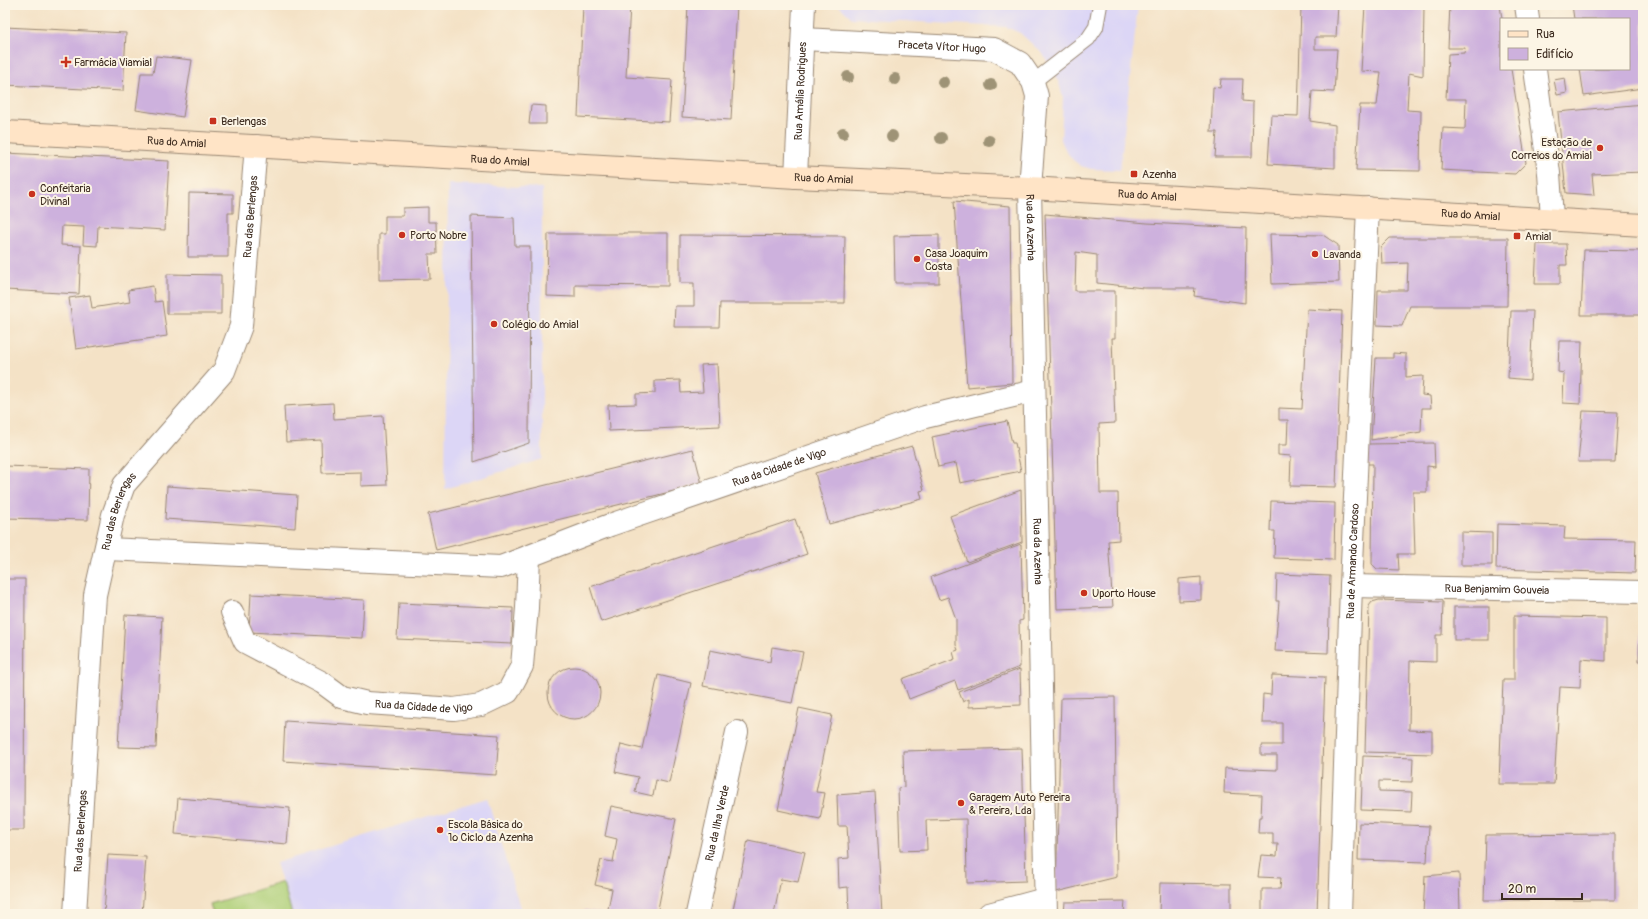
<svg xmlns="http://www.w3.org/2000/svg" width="1648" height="919" viewBox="0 0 1648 919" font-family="Pangolin,sans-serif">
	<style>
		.built { fill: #dcd6f6 }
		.green { fill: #adcf77; stroke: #747c4a }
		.building { fill: #cdb1dd }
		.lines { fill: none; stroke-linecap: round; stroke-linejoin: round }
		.service-casing { stroke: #988672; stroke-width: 16 }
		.minor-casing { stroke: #988672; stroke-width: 24 }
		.secondary-casing { stroke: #988672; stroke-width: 24 }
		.service { stroke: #fff; stroke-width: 14 }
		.minor { stroke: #fff; stroke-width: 22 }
		.secondary { stroke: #ffe4c6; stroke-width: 22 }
		.tree { fill: #9e9376 }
		.poi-dot { fill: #c8321e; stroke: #fcf5e5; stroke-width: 1.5 }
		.labels { text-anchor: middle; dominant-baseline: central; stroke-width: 4; stroke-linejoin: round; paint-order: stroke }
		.street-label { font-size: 11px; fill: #3b2a1e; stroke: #fcf5e5 }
		.poi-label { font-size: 11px; fill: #3b2a1e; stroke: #fcf5e5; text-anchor: start }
	</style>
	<rect width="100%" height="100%" fill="#fcf5e5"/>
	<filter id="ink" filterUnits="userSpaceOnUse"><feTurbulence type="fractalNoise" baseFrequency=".025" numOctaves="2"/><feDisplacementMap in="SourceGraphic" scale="8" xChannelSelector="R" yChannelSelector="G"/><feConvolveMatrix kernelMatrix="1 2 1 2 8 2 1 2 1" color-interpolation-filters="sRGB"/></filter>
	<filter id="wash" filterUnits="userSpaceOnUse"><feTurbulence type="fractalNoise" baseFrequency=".012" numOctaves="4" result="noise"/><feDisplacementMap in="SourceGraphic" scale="16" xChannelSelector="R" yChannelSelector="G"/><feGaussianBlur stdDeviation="0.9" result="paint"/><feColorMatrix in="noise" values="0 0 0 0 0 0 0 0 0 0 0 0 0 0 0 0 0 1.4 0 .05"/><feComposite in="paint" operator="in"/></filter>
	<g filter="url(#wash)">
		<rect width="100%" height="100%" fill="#f4e2c6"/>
		<g class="built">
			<polygon points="838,5 1138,5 1120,170 1091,169 1081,166 1073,160 1066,151 1061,140 1063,98 1059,83 1043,54 1020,33 1006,27 852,18"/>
			<polygon points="448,184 542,188 542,459 445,489"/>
			<polygon points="487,798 522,914 292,914 276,863"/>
		</g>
		<polygon class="green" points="283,882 292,914 213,914 210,904"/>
		<g id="blocks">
			<g class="building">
				<polygon points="583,5 630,5 626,77 672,80 669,122 578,117"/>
				<polygon points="688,5 737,5 731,120 682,117"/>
				<polygon points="1301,5 1338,5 1336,37 1315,37 1315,49 1337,49 1334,92 1312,91 1310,121 1335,125 1335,168 1268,164 1271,115 1298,116"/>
				<polygon points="1365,5 1424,5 1423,76 1409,73 1407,110 1421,111 1420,171 1356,170 1360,105 1377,105 1381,72 1361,71"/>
				<polygon points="1450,5 1500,5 1502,19 1501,19 1501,69 1511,69 1526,163 1515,174 1441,170 1443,128 1465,129 1466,99 1446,99 1448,54 1464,53 1465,48 1448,48"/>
				<polygon points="1572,5 1643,5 1643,88 1584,96 1580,69 1629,69 1629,19 1574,19"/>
				<polygon points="5,27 126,33 123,91 5,85"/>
				<polygon points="156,56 192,60 183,117 136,110 141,73 153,73"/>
				<polygon points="1565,78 1567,93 1557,95 1554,80"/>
				<polygon points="1221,79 1243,79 1242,101 1253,102 1252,157 1215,157 1217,132 1211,132 1213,87 1220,88"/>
				<polygon points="1643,104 1643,172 1592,174 1594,195 1566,193 1558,112"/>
				<polygon points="531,105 546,106 546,124 529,124"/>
				<polygon points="5,153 169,161 165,230 98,226 97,246 83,245 84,227 62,226 61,245 81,246 79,294 5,290"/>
				<polygon points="189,193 233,194 233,213 228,213 228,257 188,257"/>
				<polygon points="954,201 1010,206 1012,383 967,387"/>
				<polygon points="428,207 428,222 436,222 437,254 429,254 430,279 379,280 379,234 385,234 385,216 403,216 403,208"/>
				<polygon points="1045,214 1147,223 1246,228 1245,303 1194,296 1195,288 1144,288 1097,283 1097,255 1076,252 1075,291 1115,291 1115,338 1112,338 1115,423 1099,424 1100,493 1118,493 1119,540 1108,541 1113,607 1057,609"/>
				<polygon points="471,216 514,218 515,246 530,246 529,443 474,462"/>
				<polygon points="623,233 668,233 668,286 575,285 575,297 547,296 548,234 623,234"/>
				<polygon points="1270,234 1323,235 1338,245 1339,282 1272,284"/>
				<polygon points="680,235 845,236 844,303 720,303 719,327 674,327 675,306 694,306 694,283 680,283"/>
				<polygon points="939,235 939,283 895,283 894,236"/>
				<polygon points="1390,238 1508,238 1507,306 1410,306 1402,326 1377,325 1378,290 1407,290 1408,263 1382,264 1381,247"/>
				<polygon points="1537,244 1566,244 1567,265 1560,265 1560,284 1535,284"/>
				<polygon points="1584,250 1643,251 1643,315 1581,315"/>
				<polygon points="167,274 221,275 221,314 167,314"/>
				<polygon points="153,286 155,302 162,301 167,336 76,349 69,298 90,295 92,308 130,302 128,290"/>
				<polygon points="1307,309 1342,311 1336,487 1290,486 1291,456 1278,455 1278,445 1287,445 1288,420 1279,420 1279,408 1302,409"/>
				<polygon points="1511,311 1533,311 1530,380 1508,378"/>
				<polygon points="1559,341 1582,341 1580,404 1563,403 1564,373 1558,372"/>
				<polygon points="1393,353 1406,354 1406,377 1423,376 1422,395 1430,396 1431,408 1422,408 1421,432 1371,440 1376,358 1393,358"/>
				<polygon points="717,364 720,426 609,431 608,405 636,404 636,394 655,393 655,381 680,380 681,393 703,392 701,365"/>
				<polygon points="333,403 334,419 383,416 387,485 361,486 361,472 322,473 321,440 286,442 284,406"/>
				<polygon points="1583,411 1618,412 1615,462 1578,462"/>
				<polygon points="1007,421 1012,443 1015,443 1021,471 960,483 956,463 938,467 932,437"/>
				<polygon points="1434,443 1435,467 1427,466 1427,492 1413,492 1415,554 1398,554 1399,570 1377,569 1372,564 1373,464 1367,464 1368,444"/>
				<polygon points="912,446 924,490 920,491 922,499 829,524 815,473"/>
				<polygon points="693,449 702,484 436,550 428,514"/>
				<polygon points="5,466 89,469 88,520 5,518"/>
				<polygon points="167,486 297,495 295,528 165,519"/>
				<polygon points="1021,490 1022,542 967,562 950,516"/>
				<polygon points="1271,501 1335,503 1334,560 1274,558 1275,531 1270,531"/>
				<polygon points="795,519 807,554 601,622 590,587"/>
				<polygon points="1497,524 1565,526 1564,539 1636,540 1635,573 1496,569"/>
				<polygon points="1461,532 1492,533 1492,565 1461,565"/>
				<polygon points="1021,544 1023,620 1019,621 1020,667 958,690 955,681 909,699 902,679 955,659 953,652 958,650 956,645 956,619 948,597 939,600 931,577"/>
				<polygon points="1277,574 1330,576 1328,653 1275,651 1279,601 1276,601"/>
				<polygon points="1201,577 1201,600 1179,601 1179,579"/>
				<polygon points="5,579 25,579 24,830 5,830"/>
				<polygon points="251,594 364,600 362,638 249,632"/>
				<polygon points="1379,600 1443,602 1442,635 1436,635 1436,662 1410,661 1409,730 1432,731 1432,754 1365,752 1369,606 1372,602"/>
				<polygon points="399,603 513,608 512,644 397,639"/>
				<rect x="1454" y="607" width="35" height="33"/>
				<polygon points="125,615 162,617 156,748 118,747"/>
				<polygon points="1514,616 1606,618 1606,661 1581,659 1580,688 1560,687 1554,784 1499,784 1503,680 1514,680"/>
				<polygon points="1640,626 1643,627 1643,661 1639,661"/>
				<polygon points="772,647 803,652 792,703 703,686 710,650 770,662"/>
				<circle cx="574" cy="693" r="26"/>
				<polygon points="1020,669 1021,705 969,707 969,699 963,702 959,692"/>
				<polygon points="658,675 691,683 669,783 656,780 653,796 635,792 638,777 615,772 621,744 642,749"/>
				<polygon points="1272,675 1325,677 1317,914 1262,914 1262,889 1280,889 1281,878 1258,877 1261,855 1277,856 1278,844 1273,844 1273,833 1258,833 1259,817 1261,817 1262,795 1224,793 1225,768 1277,770 1277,755 1261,755 1261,745 1282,745 1282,723 1262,723 1263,694 1271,695"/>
				<polygon points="1115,697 1117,877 1056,892 1061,698"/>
				<polygon points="799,708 832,715 816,792 825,793 820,819 778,810"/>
				<polygon points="285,721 499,735 496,775 283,761"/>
				<polygon points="1022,748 1026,881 967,883 966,819 926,820 927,850 900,851 898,788 904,787 903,751"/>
				<polygon points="1363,756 1413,758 1412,782 1379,781 1379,791 1412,792 1411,812 1361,810"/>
				<polygon points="875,792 882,914 849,914 848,887 839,888 838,859 849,858 847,826 838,826 837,795"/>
				<polygon points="178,798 290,808 287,844 175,834"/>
				<polygon points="611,806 676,819 657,914 607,914 612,889 595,885 601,860 613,862 617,839 605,836"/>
				<polygon points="1359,823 1429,826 1427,862 1358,860"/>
				<polygon points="1615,834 1615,900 1484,900 1486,835"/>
				<polygon points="748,840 805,852 798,882 781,879 774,914 732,914"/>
				<polygon points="108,855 146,857 142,914 104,914"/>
				<polygon points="1459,873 1460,914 1423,914 1425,876"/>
				<polygon points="1160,883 1231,884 1231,914 1159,914"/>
				<polygon points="1125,901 1124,914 1064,914 1065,902"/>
				<polygon points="585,910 600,913 600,914 584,914"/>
			</g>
		</g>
	</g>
	<g filter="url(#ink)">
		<use href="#blocks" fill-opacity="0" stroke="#988672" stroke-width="1"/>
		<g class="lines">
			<g class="service-casing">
				<polyline id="service" points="1033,82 1088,39 1096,27 1100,5"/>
			</g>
			<g class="minor-casing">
				<g id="minor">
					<polyline points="1526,5 1528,19"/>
					<path id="s1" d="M803,39L994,49L1020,63L1033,82L1037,96L1030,188L1046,914"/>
					<polyline points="1535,69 1549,173 1552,218"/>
					<path id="s2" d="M796,177L804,5"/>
					<path id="s3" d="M107,549L501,567L610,525L925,417L1034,391"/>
					<path id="s4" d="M1351,586L1643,592"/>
					<path id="s5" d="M232,612L245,642L323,683L342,697L367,703L412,706L454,709L481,705L508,692L522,666L527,608L529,556"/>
					<path id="s6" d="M75,914L95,595L113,515L124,485L224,371L241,326L256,146"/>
					<path id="s7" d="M697,914L737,732"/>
					<polyline points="989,914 1045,899"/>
					<path id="s8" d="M1340,914L1351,586L1368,208"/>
				</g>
			</g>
			<g class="secondary-casing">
				<g id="secondary">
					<path id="s9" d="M5,132L796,177L1030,188L1643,225"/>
				</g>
			</g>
			<use href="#service" class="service"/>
			<use href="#minor" class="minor"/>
			<use href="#secondary" class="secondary"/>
		</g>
		<g class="tree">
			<circle cx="848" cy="77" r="6"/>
			<circle cx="895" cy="79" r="6"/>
			<circle cx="943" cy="82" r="6"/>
			<circle cx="991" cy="85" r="6"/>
			<circle cx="843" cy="133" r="6"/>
			<circle cx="892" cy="136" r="6"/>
			<circle cx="941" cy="138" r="6"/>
			<circle cx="989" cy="141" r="6"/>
		</g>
	</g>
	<g class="poi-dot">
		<path d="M64 56h4v4h4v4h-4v4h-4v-4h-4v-4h4z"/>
		<rect x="209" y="117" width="8" height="8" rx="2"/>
		<circle cx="1600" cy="148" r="4"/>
		<rect x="1130" y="170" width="8" height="8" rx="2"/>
		<circle cx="32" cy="194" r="4"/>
		<circle cx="402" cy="235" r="4"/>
		<rect x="1513" y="232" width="8" height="8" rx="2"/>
		<circle cx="1315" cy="254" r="4"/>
		<circle cx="917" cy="259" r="4"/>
		<circle cx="494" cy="324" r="4"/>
		<circle cx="1084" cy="593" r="4"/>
		<circle cx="961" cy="803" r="4"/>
		<circle cx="440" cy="830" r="4"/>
	</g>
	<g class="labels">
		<g class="street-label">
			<text stroke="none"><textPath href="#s1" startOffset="139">Praceta Vítor Hugo</textPath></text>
			<text stroke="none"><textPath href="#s2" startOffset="86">Rua Amália Rodrigues</textPath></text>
			<text stroke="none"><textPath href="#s9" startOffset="172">Rua do Amial</textPath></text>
			<text stroke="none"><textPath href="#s9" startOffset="496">Rua do Amial</textPath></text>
			<text stroke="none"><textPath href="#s9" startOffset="820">Rua do Amial</textPath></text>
			<text stroke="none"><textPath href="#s9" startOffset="1144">Rua do Amial</textPath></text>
			<text stroke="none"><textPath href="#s9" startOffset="1468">Rua do Amial</textPath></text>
			<text stroke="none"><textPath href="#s6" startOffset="743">Rua das Berlengas</textPath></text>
			<text stroke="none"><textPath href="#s1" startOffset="390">Rua da Azenha</textPath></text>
			<text stroke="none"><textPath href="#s3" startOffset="690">Rua da Cidade de Vigo</textPath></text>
			<text stroke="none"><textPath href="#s6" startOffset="407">Rua das Berlengas</textPath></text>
			<text stroke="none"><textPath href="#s1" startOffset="714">Rua da Azenha</textPath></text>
			<text stroke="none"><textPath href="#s8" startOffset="353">Rua de Armando Cardoso</textPath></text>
			<text stroke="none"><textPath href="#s4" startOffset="146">Rua Benjamim Gouveia</textPath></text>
			<text stroke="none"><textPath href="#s5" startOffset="227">Rua da Cidade de Vigo</textPath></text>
			<text stroke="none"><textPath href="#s7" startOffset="93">Rua da Ilha Verde</textPath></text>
			<text stroke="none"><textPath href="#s6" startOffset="83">Rua das Berlengas</textPath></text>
		</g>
		<g class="poi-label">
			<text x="74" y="62">Farmácia Viamial</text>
			<text x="221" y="121">Berlengas</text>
			<text x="1592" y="142" text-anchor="end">Estação de<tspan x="1592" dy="13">Correios do Amial</tspan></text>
			<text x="1142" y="174">Azenha</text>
			<text x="40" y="188">Confeitaria<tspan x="40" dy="13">Divinal</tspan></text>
			<text x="410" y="235">Porto Nobre</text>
			<text x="1525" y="236">Amial</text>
			<text x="925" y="253">Casa Joaquim<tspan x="925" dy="13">Costa</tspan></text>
			<text x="1323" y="254">Lavanda</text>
			<text x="502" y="324">Colégio do Amial</text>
			<text x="1092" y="593">Uporto House</text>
			<text x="969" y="797">Garagem Auto Pereira<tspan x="969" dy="13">&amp; Pereira, Lda</tspan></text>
			<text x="448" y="824">Escola Básica do<tspan x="448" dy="13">1º Ciclo da Azenha</tspan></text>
		</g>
	</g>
	<rect width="1648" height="919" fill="none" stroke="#fcf5e5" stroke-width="20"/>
	<rect x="1500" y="18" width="130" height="52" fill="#fcf5e5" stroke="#afa495"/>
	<rect x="1508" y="31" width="20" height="6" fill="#ffe4c6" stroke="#afa495"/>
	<text x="1536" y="38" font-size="12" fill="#3b2a1e">Rua</text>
	<rect x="1508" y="48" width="20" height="12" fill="#cdb1dd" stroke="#afa495"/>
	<text x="1536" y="58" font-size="12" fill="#3b2a1e">Edifício</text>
	<path d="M1502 893v6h80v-6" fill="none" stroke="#3b2a1e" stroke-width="2"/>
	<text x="1508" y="893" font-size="12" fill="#3b2a1e" stroke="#fcf5e5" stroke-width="3" paint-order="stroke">20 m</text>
</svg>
